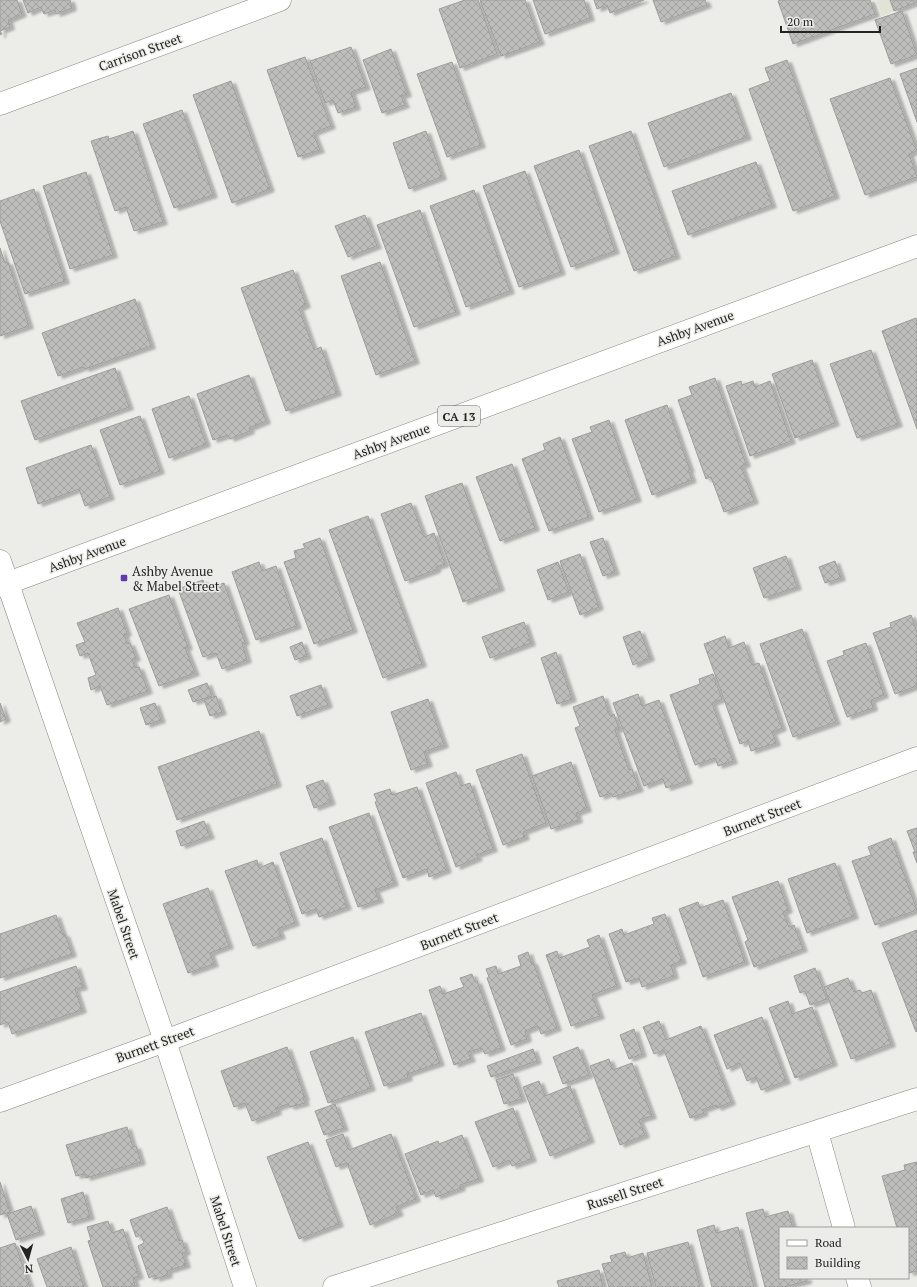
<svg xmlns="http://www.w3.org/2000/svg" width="917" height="1287" viewBox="0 0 917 1287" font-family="'PT Serif',serif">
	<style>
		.built { fill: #e1e3d7 }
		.building { fill: url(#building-cross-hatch); stroke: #9d9d9a; filter: url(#shadow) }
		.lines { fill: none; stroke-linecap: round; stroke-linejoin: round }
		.minor-casing { stroke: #848582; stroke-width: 23 }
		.major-casing { stroke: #848582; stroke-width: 23 }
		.minor { stroke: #fff; stroke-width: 22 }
		.major { stroke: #fff; stroke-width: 22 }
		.poi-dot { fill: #6438b0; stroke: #ecece9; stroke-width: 1.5 }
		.labels { text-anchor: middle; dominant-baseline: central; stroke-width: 3; stroke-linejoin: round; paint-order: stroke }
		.shield { fill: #ecece9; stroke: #60605e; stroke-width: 1 }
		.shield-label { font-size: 12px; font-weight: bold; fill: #242423 }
		.street-label { font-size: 13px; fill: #242423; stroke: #ecece9 }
		.poi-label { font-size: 13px; fill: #242423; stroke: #ecece9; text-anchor: start }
	</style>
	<defs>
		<pattern id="building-cross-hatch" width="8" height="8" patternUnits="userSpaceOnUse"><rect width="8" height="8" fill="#bdbebb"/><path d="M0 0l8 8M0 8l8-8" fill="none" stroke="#a2a3a0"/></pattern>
		<filter id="shadow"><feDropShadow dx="4.5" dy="2.5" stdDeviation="1" flood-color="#0004"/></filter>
	</defs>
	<rect width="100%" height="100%" fill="#ecece9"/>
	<polygon class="built" points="877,0 917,0 917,2 882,16"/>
	<g class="building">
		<polygon points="0,0 17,0 22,14 8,20 10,27 0,31 2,34 0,35"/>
		<polygon points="23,0 70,0 72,8 56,14 55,10 44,14 41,7 28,13"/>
		<polygon points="465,0 478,0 497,54 460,68 439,9"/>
		<polygon points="480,0 525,0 540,42 501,56"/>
		<polygon points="533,0 584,0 590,18 545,34"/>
		<polygon points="594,0 644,0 610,13 607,5 597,9"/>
		<polygon points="653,0 705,0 707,5 661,22"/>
		<polygon points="781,0 870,0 875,14 793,44 778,1"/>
		<polygon points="890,0 917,0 917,2 894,11"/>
		<polygon points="902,11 917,55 891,64 875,20"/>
		<polygon points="351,47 366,87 351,92 356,107 338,113 333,100 325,103 310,61"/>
		<polygon points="391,49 407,94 401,96 405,105 382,113 363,60"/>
		<polygon points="305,57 331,126 313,133 320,150 298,157 267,70"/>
		<polygon points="787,60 835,196 793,211 749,89 770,81 765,68"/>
		<polygon points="452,62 481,145 447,157 417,74"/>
		<polygon points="917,68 917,122 900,74"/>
		<polygon points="890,78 917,151 909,154 917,177 865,195 830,99"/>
		<polygon points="231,81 270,189 232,203 193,95"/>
		<polygon points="731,93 747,137 664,167 648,123"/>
		<polygon points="182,110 213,195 174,208 143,124"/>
		<polygon points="133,131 163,222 134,231 126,207 115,211 91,141 108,136 109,139"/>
		<polygon points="426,131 442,177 409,189 393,143"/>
		<polygon points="631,131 676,256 634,271 589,146"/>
		<polygon points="579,150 615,251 571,267 534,166"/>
		<polygon points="756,162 772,205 688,235 672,191"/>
		<polygon points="525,171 561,272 519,287 483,186"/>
		<polygon points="86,172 113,255 70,269 43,186"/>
		<polygon points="34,189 65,281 25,294 0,221 0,201"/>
		<polygon points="474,190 510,291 466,307 430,206"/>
		<polygon points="420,210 456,312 414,327 377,225"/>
		<polygon points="365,215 377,246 348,257 335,226"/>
		<polygon points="0,248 5,263 8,262 29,326 0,336"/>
		<polygon points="380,262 415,361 376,375 341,276"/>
		<polygon points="293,270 306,305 299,308 314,350 321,347 337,393 286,411 241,288"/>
		<polygon points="135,299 151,346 85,369 84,367 58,376 42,333"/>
		<polygon points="916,318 917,323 917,429 882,331"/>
		<polygon points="871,350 898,424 857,438 830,364"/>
		<polygon points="812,360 835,423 795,438 772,374"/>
		<polygon points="115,368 129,407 35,440 21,401"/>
		<polygon points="249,375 266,421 249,428 250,431 230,439 228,435 213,440 197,394"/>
		<polygon points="715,378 746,464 741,466 754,501 724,512 711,477 706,479 678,400 692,395 689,387"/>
		<polygon points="741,381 742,385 753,381 755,387 770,381 791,441 750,456 726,386"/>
		<polygon points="189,396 206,444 169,458 152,409"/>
		<polygon points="667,405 690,470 688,470 692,480 652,495 625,420"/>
		<polygon points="140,416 160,471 120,485 100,430"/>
		<polygon points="609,420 637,499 599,512 572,439 592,432 590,427"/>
		<polygon points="560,437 589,517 549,531 522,459 545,450 543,444"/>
		<polygon points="91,445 110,497 85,506 79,489 38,504 26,468"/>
		<polygon points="512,464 535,528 500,541 476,477"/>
		<polygon points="462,483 500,588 463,602 425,496"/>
		<polygon points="411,503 424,537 434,533 445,564 436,567 436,570 405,581 381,514"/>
		<polygon points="368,516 422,664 383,678 329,530"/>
		<polygon points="320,538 353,630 314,644 284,562 296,558 294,551 305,548 303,544"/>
		<polygon points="603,538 615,572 603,576 590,542"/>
		<polygon points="580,554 599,607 580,615 560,561"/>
		<polygon points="786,556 797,587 764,598 753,568"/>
		<polygon points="835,561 841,578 825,583 819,567"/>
		<polygon points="259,562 262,571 276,566 297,626 256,640 232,572"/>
		<polygon points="558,562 569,592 548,600 537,570"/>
		<polygon points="203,580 206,589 224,583 245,642 242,643 247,660 222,669 216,653 203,657 178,589"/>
		<polygon points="169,595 188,647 185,648 195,673 159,686 129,609"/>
		<polygon points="118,608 127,633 124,634 127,644 130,643 136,658 132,659 135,668 139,667 148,691 107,705 100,686 91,690 88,678 96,675 88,653 80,656 76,645 85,642 77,623"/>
		<polygon points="911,615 917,632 917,686 895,694 873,633 891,627 890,623"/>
		<polygon points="524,622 531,643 490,658 482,637"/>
		<polygon points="802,629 836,722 793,737 760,644"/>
		<polygon points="640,631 650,658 633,665 623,637"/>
		<polygon points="725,636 729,648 744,642 752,665 759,663 782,728 772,732 776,743 751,751 748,741 740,744 704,644"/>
		<polygon points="302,642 307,656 295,660 290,647"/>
		<polygon points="866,643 884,695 871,700 873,708 847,717 827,661 844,655 843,651"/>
		<polygon points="556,652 572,699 557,704 541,658"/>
		<polygon points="713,674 722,699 712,703 733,761 718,766 715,758 695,765 670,695 700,684 699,679"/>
		<polygon points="207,683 212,696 193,702 188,690"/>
		<polygon points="321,685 328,705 297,716 290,696"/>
		<polygon points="638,694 642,706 659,700 688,781 666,788 663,779 644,786 613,703"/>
		<polygon points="216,696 222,712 210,716 204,700"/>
		<polygon points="603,696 610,716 614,714 619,729 615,730 629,770 632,769 639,789 613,797 611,793 600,797 575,728 580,726 573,707"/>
		<polygon points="428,699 444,745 424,752 428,764 411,770 391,712"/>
		<polygon points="0,703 6,719 0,722"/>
		<polygon points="155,703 161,720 146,725 140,708"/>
		<polygon points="259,731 277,784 177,820 158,767"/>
		<polygon points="522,754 546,823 523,832 525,837 503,845 476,770"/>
		<polygon points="571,762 587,809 576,813 578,820 551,829 532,776"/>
		<polygon points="456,772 461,786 470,783 493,849 476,855 478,858 456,867 426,783"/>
		<polygon points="323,780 331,802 314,808 306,786"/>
		<polygon points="417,787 447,870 429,877 427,869 403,878 375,802 377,801 374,794 390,789 392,795"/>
		<polygon points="369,813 394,883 375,890 379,900 358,907 329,827"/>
		<polygon points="204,821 210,836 181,846 176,831"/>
		<polygon points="917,828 917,863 913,852 915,852 907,831"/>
		<polygon points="322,838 347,907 319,917 316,909 302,914 280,853"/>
		<polygon points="891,838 917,910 875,925 852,861 871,855 868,847"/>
		<polygon points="257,860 259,868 273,862 295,923 278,929 281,936 253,946 225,871"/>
		<polygon points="835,863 854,916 807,933 788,879"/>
		<polygon points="778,881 788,910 783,912 789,927 794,925 803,949 754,967 745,942 748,940 732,897"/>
		<polygon points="208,888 229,946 210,953 214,964 188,973 163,904"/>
		<polygon points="723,900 745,962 703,977 679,909 698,902 700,908"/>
		<polygon points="665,914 682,961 671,965 674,976 642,987 639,978 626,982 609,934 622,929 624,935 654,924 652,918"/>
		<polygon points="56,915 63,935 65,934 72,954 0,978 0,934"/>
		<polygon points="917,930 917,1031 916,1032 882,943"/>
		<polygon points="599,935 617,986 592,995 600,1016 571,1026 546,955 557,951 559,958 590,947 587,940"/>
		<polygon points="528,952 531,962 533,962 557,1028 541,1034 538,1026 525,1031 527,1039 511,1045 487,978 489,977 486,969 496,966 498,974 521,966 518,956"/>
		<polygon points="76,966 83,987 75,989 82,1010 12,1034 8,1022 0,1025 0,992"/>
		<polygon points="815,968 827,999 810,1005 805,991 800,993 794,976"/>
		<polygon points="472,974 475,982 477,981 501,1048 485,1054 482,1048 468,1052 471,1059 454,1065 429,990 440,986 443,994 464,987 460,978"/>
		<polygon points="848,978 854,992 860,990 862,993 871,990 891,1044 851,1059 824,987"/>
		<polygon points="788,1001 792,1014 812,1007 833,1063 795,1078 769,1008"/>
		<polygon points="421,1013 440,1063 407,1074 408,1078 384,1086 365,1032"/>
		<polygon points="762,1017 786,1081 761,1090 756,1077 747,1081 740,1063 727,1069 714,1035"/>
		<polygon points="659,1021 666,1040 701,1026 731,1102 717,1108 716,1105 702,1110 704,1113 690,1118 664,1050 654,1054 643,1027"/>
		<polygon points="634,1029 642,1054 629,1059 620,1035"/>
		<polygon points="353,1037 371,1088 328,1103 310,1052"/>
		<polygon points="287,1047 305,1098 303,1098 305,1103 290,1107 288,1104 276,1108 277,1112 252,1121 245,1103 234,1107 221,1071"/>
		<polygon points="578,1047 589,1075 563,1084 553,1057"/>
		<polygon points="533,1049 537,1061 491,1077 487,1066"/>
		<polygon points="609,1059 613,1070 632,1063 652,1116 639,1120 645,1135 620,1145 590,1066"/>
		<polygon points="513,1074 522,1099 504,1104 496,1080"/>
		<polygon points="539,1081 545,1096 570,1086 590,1140 550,1156 523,1087"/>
		<polygon points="335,1104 344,1128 324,1135 315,1111"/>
		<polygon points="513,1108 532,1159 512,1166 509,1160 493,1167 475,1122"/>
		<polygon points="127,1127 133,1147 136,1146 141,1162 86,1178 85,1174 76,1176 66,1145"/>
		<polygon points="343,1134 349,1150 391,1134 416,1199 396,1207 399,1213 370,1225 347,1163 336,1167 326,1140"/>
		<polygon points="462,1135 479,1179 460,1185 461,1188 436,1197 433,1190 421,1195 405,1154 438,1141 439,1144"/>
		<polygon points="308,1142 339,1224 299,1239 267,1157"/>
		<polygon points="917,1162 917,1271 909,1273 908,1228 897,1228 882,1176 905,1170 904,1165"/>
		<polygon points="0,1182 10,1212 0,1215"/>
		<polygon points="83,1192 90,1217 68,1223 61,1199"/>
		<polygon points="31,1206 40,1232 16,1240 7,1214"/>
		<polygon points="167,1207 179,1241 182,1240 186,1252 182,1253 186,1265 167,1271 168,1275 155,1279 155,1275 149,1278 138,1246 144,1243 141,1235 136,1237 130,1220"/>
		<polygon points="763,1209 765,1217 788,1211 793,1228 780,1228 780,1278 807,1278 807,1281 784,1287 765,1287 746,1213"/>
		<polygon points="108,1221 112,1233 123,1229 139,1276 133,1278 135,1285 130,1287 103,1287 88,1241 91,1240 87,1227"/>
		<polygon points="714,1225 716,1233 738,1227 754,1287 712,1287 697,1230"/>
		<polygon points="688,1242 700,1287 656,1287 647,1253"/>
		<polygon points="15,1243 30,1287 0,1287 0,1248"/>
		<polygon points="71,1247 84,1287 47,1287 37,1259"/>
		<polygon points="625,1252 627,1258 643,1253 652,1287 609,1287 602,1264 612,1262 610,1256"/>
		<polygon points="599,1270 603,1287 559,1287 557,1281"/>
	</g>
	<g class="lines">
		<g class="minor-casing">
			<g id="minor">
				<polyline points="0,104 280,0"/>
				<polyline points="0,561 165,1041 245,1287"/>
				<polyline points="0,1101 165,1041 917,758"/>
				<polyline points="817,1132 844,1228"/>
				<polyline points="857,1278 860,1287"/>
				<polyline points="334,1287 917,1099"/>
			</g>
		</g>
		<g class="major-casing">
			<polyline id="major" points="0,586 917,246"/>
		</g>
		<use href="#minor" class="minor"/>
		<use href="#major" class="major"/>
	</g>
	<rect class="poi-dot" x="120" y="574" width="8" height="8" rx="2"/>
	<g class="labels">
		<rect class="shield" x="438" y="406" width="42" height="20" rx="3"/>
		<g class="shield-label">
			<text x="459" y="416">CA 13</text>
		</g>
		<g class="street-label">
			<text transform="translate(140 52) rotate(-20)">Carrison Street</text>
			<text transform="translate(695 328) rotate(-20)">Ashby Avenue</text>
			<text transform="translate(391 441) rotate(-20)">Ashby Avenue</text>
			<text transform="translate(87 554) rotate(-20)">Ashby Avenue</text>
			<text transform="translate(762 817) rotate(-21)">Burnett Street</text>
			<text transform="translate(124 924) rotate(71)">Mabel Street</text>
			<text transform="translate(459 931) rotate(-21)">Burnett Street</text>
			<text transform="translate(155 1044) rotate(-20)">Burnett Street</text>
			<text transform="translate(625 1193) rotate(-18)">Russell Street</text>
			<text transform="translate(226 1231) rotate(72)">Mabel Street</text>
		</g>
		<g class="poi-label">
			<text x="132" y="571">Ashby Avenue<tspan x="132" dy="15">&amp; Mabel Street</tspan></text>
		</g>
	</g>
	<rect x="779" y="1227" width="130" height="52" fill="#ecece9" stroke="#9c9c9a"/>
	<rect x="787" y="1240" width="20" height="6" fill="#ffffff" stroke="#9c9c9a"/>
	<text x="815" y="1247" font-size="12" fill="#242423">Road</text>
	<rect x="787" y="1257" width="20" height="12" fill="url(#building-cross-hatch)" stroke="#9c9c9a"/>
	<text x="815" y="1267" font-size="12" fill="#242423">Building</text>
	<g transform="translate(28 1259) rotate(174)" stroke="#ecece9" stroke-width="3" paint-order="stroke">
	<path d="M0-3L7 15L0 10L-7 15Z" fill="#242423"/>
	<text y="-6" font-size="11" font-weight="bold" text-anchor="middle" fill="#242423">N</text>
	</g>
	<path d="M781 26v6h99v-6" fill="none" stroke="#242423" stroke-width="2"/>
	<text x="787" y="26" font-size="12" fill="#242423" stroke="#ecece9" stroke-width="3" paint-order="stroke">20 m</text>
</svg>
